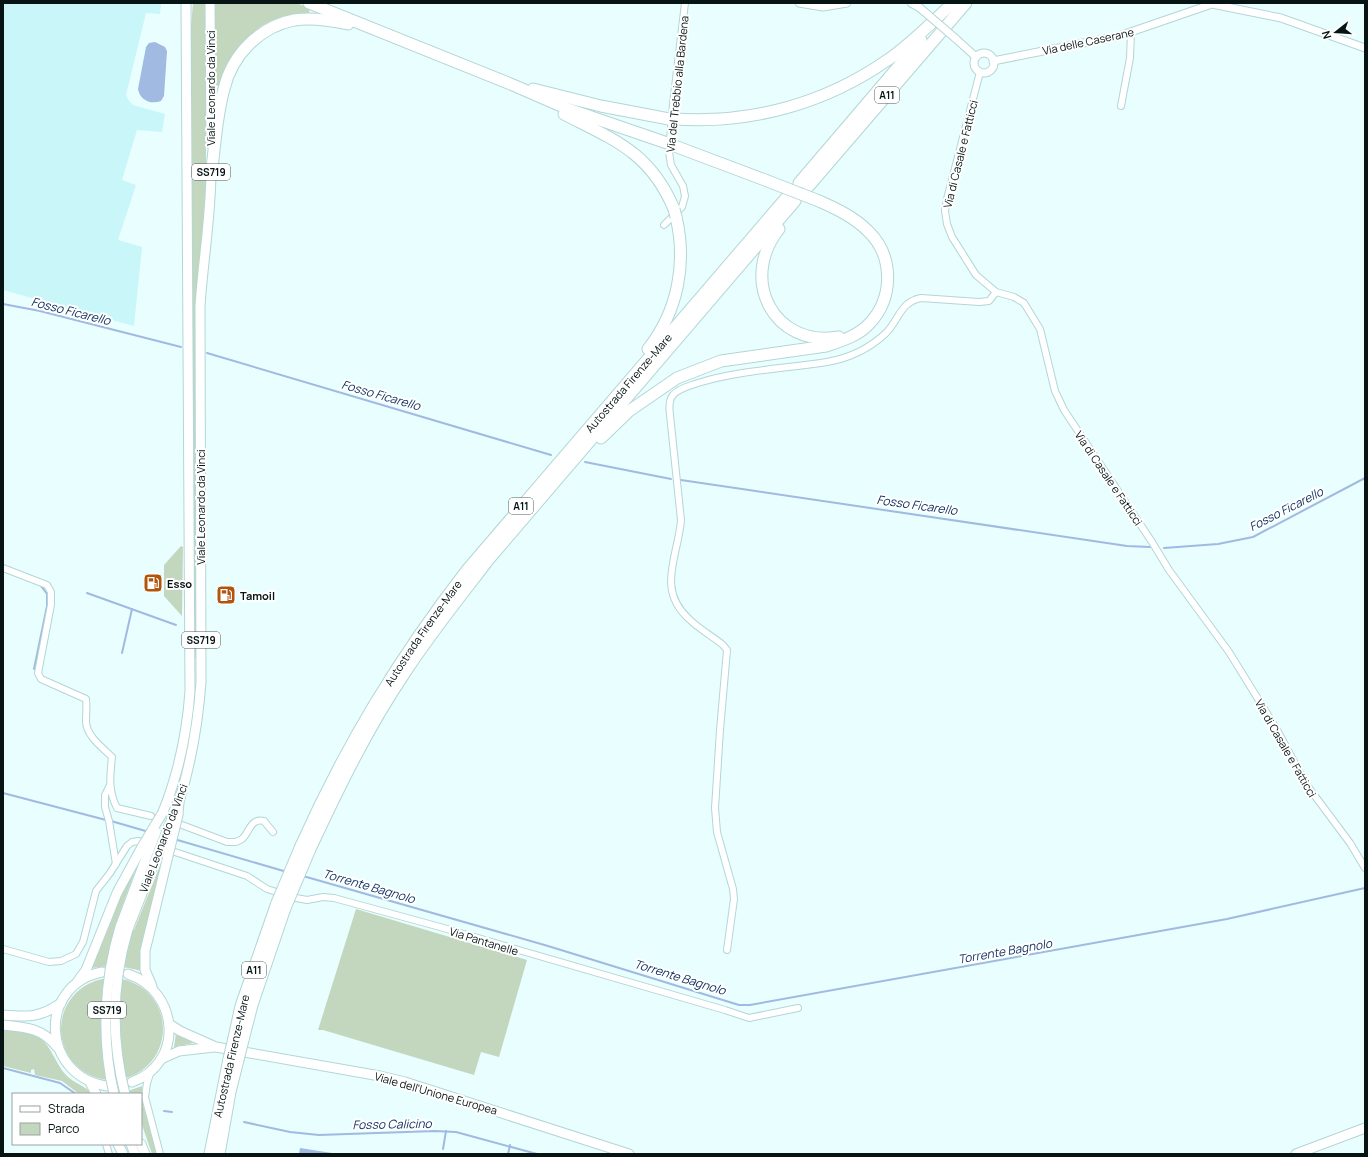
<svg xmlns="http://www.w3.org/2000/svg" width="1368" height="1157" viewBox="0 0 1368 1157" font-family="Manrope,sans-serif">
	<style>
		.built { fill: #c9f6f8 }
		.green { fill: #c3d7be }
		.water { fill: #a0bae1 }
		.lines { fill: none; stroke-linecap: round; stroke-linejoin: round }
		.stream { stroke: #a0bae1; stroke-width: 2 }
		.minor-casing { stroke: #b3d6d6; stroke-width: 8 }
		.tertiary-casing { stroke: #b3d6d6; stroke-width: 9 }
		.primary-casing { stroke: #b3d6d6; stroke-width: 11 }
		.motorway-casing { stroke: #b3d6d6; stroke-width: 13 }
		.minor { stroke: #fff; stroke-width: 6 }
		.tertiary { stroke: #fff; stroke-width: 7 }
		.primary { stroke: #fff; stroke-width: 9 }
		.motorway { stroke: #fff; stroke-width: 11 }
		.tertiary-bridge-casing { stroke: #b3d6d6; stroke-width: 9; stroke-linecap: butt }
		.primary-bridge-casing { stroke: #b3d6d6; stroke-width: 11; stroke-linecap: butt }
		.motorway-bridge-casing { stroke: #b3d6d6; stroke-width: 13; stroke-linecap: butt }
		.tertiary-bridge { stroke: #fff; stroke-width: 7 }
		.primary-bridge { stroke: #fff; stroke-width: 9 }
		.motorway-bridge { stroke: #fff; stroke-width: 11 }
		.labels { text-anchor: middle; dominant-baseline: central; stroke-width: 4; stroke-linejoin: round; paint-order: stroke }
		.shield { fill: #fff; stroke: #515a5a; stroke-width: 1 }
		.shield-label { font-size: 10px; font-weight: bold; fill: #071414 }
		.street-label { font-size: 11px; fill: #071414; stroke: #fff }
		.poi-label { font-size: 11px; font-weight: bold; fill: #071414; stroke: #fff; text-anchor: start }
		.water-label { font-size: 12px; font-style: italic; fill: #0c2d5c; stroke: #fff }
	</style>
	<rect width="100%" height="100%" fill="#e9fefe"/>
	<polygon class="built" points="3,3 161,3 160,14 146,13 126,95 129,101 133,105 165,114 162,132 137,130 122,180 136,185 118,240 142,247 134,326 3,290"/>
	<g class="green">
		<polygon points="193,3 206,3 206,193 195,310 196,658 194,659 190,38"/>
		<path d="M215,3H296L310,8L309,13C260,14 235,43 220,86L215,85Z"/>
		<polygon points="181,546 183,547 182,616 164,596 164,565"/>
		<path d="M140,857L115,926L134,930L161,863L141,953V971C122,966 112,965 92,968L120,895Z"/>
		<polygon points="356,909 527,960 499,1057 481,1052 474,1075 323,1030 318,1030"/>
		<circle cx="112" cy="1029" r="51"/>
		<path d="M3,1029C12,1031 22,1030 30,1033C51,1039 53,1062 67,1076C74,1083 86,1086 92,1094H79L62,1081L35,1075L34,1069L31,1070V1073L3,1066Z"/>
		<polygon points="176,1033 193,1043 194,1043 174,1047"/>
		<polygon points="142,1086 142,1101 157,1154 152,1154 141,1122 141,1094 120,1094"/>
	</g>
	<g class="water">
		<path d="M155,42L165,47L167,51L164,96L161,101C150,105 140,100 138,89L146,47L149,43Z"/>
		<polygon points="300,1148 332,1153 331,1154 299,1154"/>
	</g>
	<g class="lines">
		<g class="stream">
			<polyline points="3,304 40,311 181,347"/>
			<polyline points="207,353 551,455"/>
			<polyline points="585,462 671,479"/>
			<polyline points="681,480 1127,546 1150,547"/>
			<polyline points="1164,548 1218,544 1253,537 1365,478"/>
			<polyline points="87,593 176,625"/>
			<polyline points="122,653 132,609"/>
			<polyline points="34,669 47,606 47,594 41,586"/>
			<polyline points="3,793 106,820"/>
			<polyline points="111,821 149,832"/>
			<polyline points="174,839 287,872"/>
			<polyline points="303,876 548,946 739,1005 750,1005 1227,919 1365,888"/>
			<polyline points="3,1068 60,1083 76,1094"/>
			<polyline points="141,1110 142,1110"/>
			<polyline points="164,1111 172,1112"/>
			<polyline points="244,1122 290,1132 319,1135 435,1131 456,1132 537,1154"/>
			<polyline points="443,1149 446,1131"/>
			<polyline points="508,1154 510,1145"/>
		</g>
		<g class="minor-casing">
			<g id="minor">
				<polyline points="980,72 947,199 945,211 947,224 952,237 976,275 996,292 1014,297 1024,303 1040,329 1055,391 1064,410 1152,542 1169,570 1229,652 1276,728 1306,784 1350,843 1365,868"/>
				<polyline points="1121,106 1130,58 1131,33"/>
				<polyline points="664,225 682,207 685,196 683,186 671,165 669,152 673,104 685,3"/>
				<path d="M3,568L47,585L51,592V605L38,673L41,679L86,699C87,707 86,714 86,721C86,736 103,748 112,757C110,775 108,791 117,808L151,816"/>
				<polyline points="110,785 105,795 105,807 109,821 116,864"/>
				<path d="M182,825L227,842H236L242,839C250,832 250,818 264,821L273,832"/>
				<polyline points="175,852 247,876 267,889 296,898 307,900 323,897 334,898 440,927 725,1010 749,1018 798,1008"/>
				<polyline points="3,949 49,962 61,961 76,954 83,942 96,891 110,873 127,846 132,842 139,841"/>
				<path d="M727,950L734,899L733,889L717,832L715,808L720,730L727,650L723,645C712,636 699,629 689,619C656,589 678,557 681,520L670,415C669,408 669,400 673,395C679,388 690,386 698,383C740,370 783,369 827,362C850,358 869,349 886,333C899,320 900,302 921,298L979,302L989,301L996,292"/>
				<polyline points="151,1071 147,1083 145,1097 160,1154"/>
				<polyline points="106,1144 109,1154"/>
			</g>
		</g>
		<g class="tertiary-casing">
			<g id="tertiary">
				<polyline points="799,3 823,7 847,3"/>
				<polyline points="911,3 920,8"/>
				<polyline points="955,38 976,57"/>
				<circle cx="984" cy="63" r="10"/>
				<polyline points="993,61 1119,36 1212,4 1281,18 1365,48"/>
			</g>
		</g>
		<g class="primary-casing">
			<g id="primary">
				<polyline points="210,3 211,144"/>
				<path d="M179,802C191,763 198,723 201,682L200,306C203,260 211,216 211,170"/>
				<path d="M163,812C179,772 187,734 190,691L186,3"/>
				<polyline points="120,927 149,850"/>
				<polyline points="128,929 158,853"/>
				<path d="M102,972C37,985 41,1076 107,1086"/>
				<path d="M128,974C179,991 185,1063 132,1082"/>
				<polyline points="78,981 86,970 117,893 142,847"/>
				<polyline points="152,986 145,970 145,951 168,856"/>
				<path d="M3,1015C28,1017 40,1018 61,1003"/>
				<polyline points="169,1024 180,1031 216,1047 380,1076 405,1082 629,1154"/>
				<path d="M3,1025C25,1027 43,1028 57,1047"/>
				<polyline points="161,1059 179,1051 214,1047"/>
				<polyline points="90,1082 96,1094"/>
				<polyline points="118,1144 123,1154"/>
				<polyline points="131,1144 135,1154"/>
				<polyline points="141,1144 145,1154"/>
				<polyline points="1296,1154 1365,1128"/>
			</g>
		</g>
		<g class="motorway-casing">
			<g id="motorway">
				<polyline points="309,3 513,85 568,109 667,143"/>
				<polyline points="533,89 601,106 669,119"/>
				<path d="M564,114C614,140 650,152 674,209"/>
				<path d="M674,119C751,124 825,104 889,59C912,43 932,22 953,3"/>
				<polyline points="672,145 765,180"/>
				<path d="M211,176C215,147 216,117 224,89C232,55 259,27 294,20C312,17 330,20 348,24"/>
				<polyline points="799,183 921,40"/>
				<polyline points="808,187 966,3"/>
				<path d="M779,229C739,279 773,348 839,337"/>
				<path d="M648,349C678,311 687,263 676,217"/>
				<path d="M601,438L629,411L677,378L721,361L826,346C841,341 858,336 869,324C894,298 894,256 868,231C854,217 837,209 819,201"/>
				<path id="s1" d="M301,846C346,745 399,658 467,570L786,198"/>
				<path d="M310,849C338,789 367,729 404,674C430,634 460,597 489,559L795,201"/>
				<polyline points="234,1038 241,1006 277,903"/>
				<polyline points="243,1040 252,1005 285,908"/>
				<polyline points="210,1154 229,1059"/>
				<polyline points="219,1154 230,1092 238,1060"/>
			</g>
		</g>
		<use href="#minor" class="minor"/>
		<use href="#tertiary" class="tertiary"/>
		<use href="#primary" class="primary"/>
		<use href="#motorway" class="motorway"/>
		<g class="tertiary-bridge-casing">
			<polyline id="tertiary-bridge" points="920,8 955,38"/>
		</g>
		<g class="primary-bridge-casing">
			<g id="primary-bridge">
				<polyline points="142,847 163,812"/>
				<polyline points="149,850 156,832"/>
				<polyline points="158,853 173,816"/>
				<polyline points="168,856 178,815 179,802"/>
				<path d="M114,1094C101,1040 104,980 120,927"/>
				<path d="M125,1094C111,1039 112,983 128,929"/>
			</g>
		</g>
		<g class="motorway-bridge-casing">
			<g id="motorway-bridge">
				<polyline points="669,119 674,119"/>
				<polyline points="667,143 672,145"/>
				<polyline points="765,180 819,201"/>
				<polyline points="674,209 676,217"/>
				<polyline points="277,903 301,846"/>
				<polyline points="285,908 310,849"/>
				<polyline points="229,1059 234,1038"/>
				<polyline points="238,1060 243,1040"/>
			</g>
		</g>
		<use href="#tertiary-bridge" class="tertiary-bridge"/>
		<use href="#primary-bridge" class="primary-bridge"/>
		<use href="#motorway-bridge" class="motorway-bridge"/>
	</g>
	<defs>
		<g id="fuel-square" transform="scale(1)"><rect x="-9" y="-9" width="18" height="18" rx="4" fill="#b3540d" stroke="#fff"/><path d="M-5.5-6h7V0h2V4h1.3V-2.5L3-4.5l.8-.8L6-3V5H2.5V1h-1V6h-7ZM-4.2-4.7v3.2H.2V-4.7Z" fill="#fff"/></g>
	</defs>
	<g fill-rule="evenodd">
		<use href="#fuel-square" x="153" y="583"/>
		<use href="#fuel-square" x="226" y="595"/>
	</g>
	<g class="labels">
		<g class="shield">
			<rect x="875" y="87" width="24" height="16" rx="3"/>
			<rect x="192" y="164" width="38" height="16" rx="3"/>
			<rect x="509" y="498" width="24" height="16" rx="3"/>
			<rect x="182" y="632" width="38" height="16" rx="3"/>
			<rect x="242" y="962" width="24" height="16" rx="3"/>
			<rect x="88" y="1002" width="38" height="16" rx="3"/>
		</g>
		<g class="shield-label">
			<text x="887" y="95">A11</text>
			<text x="211" y="172">SS719</text>
			<text x="521" y="506">A11</text>
			<text x="201" y="640">SS719</text>
			<text x="254" y="970">A11</text>
			<text x="107" y="1010">SS719</text>
		</g>
		<g class="street-label">
			<text transform="translate(1088 41) rotate(-12)">Via delle Caserane</text>
			<text transform="translate(677 84) rotate(-84)">Via del Trebbio alla Bardena</text>
			<text transform="translate(210 88) rotate(-90)">Viale Leonardo da Vinci</text>
			<text transform="translate(960 154) rotate(-76)">Via di Casale e Fatticci</text>
			<text stroke="none"><textPath href="#s1" startOffset="570">Autostrada Firenze-Mare</textPath></text>
			<text transform="translate(1109 478) rotate(56)">Via di Casale e Fatticci</text>
			<text transform="translate(200 507) rotate(-90)">Viale Leonardo da Vinci</text>
			<text stroke="none"><textPath href="#s1" startOffset="246">Autostrada Firenze-Mare</textPath></text>
			<text transform="translate(1286 748) rotate(60)">Via di Casale e Fatticci</text>
			<text transform="translate(163 838) rotate(-69)">Viale Leonardo da Vinci</text>
			<text transform="translate(484 941) rotate(17)">Via Pantanelle</text>
			<text transform="translate(231 1056) rotate(-77)">Autostrada Firenze-Mare</text>
			<text transform="translate(436 1093) rotate(16)">Viale dell'Unione Europea</text>
		</g>
		<g class="poi-label">
			<text x="167" y="583">Esso</text>
			<text x="240" y="595">Tamoil</text>
		</g>
		<g class="water-label">
			<text transform="translate(71 311) rotate(14)">Fosso Ficarello</text>
			<text transform="translate(381 395) rotate(16)">Fosso Ficarello</text>
			<text transform="translate(917 505) rotate(8)">Fosso Ficarello</text>
			<text transform="translate(1286 509) rotate(-27)">Fosso Ficarello</text>
			<text transform="translate(369 886) rotate(16)">Torrente Bagnolo</text>
			<text transform="translate(1005 951) rotate(-10)">Torrente Bagnolo</text>
			<text transform="translate(680 977) rotate(17)">Torrente Bagnolo</text>
			<text transform="translate(392 1124) rotate(-1)">Fosso Calicino</text>
		</g>
	</g>
	<rect width="1368" height="1157" fill="none" stroke="#071414" stroke-width="8"/>
	<rect x="12" y="1093" width="130" height="52" fill="#ffffff" stroke="#9ca1a1"/>
	<rect x="20" y="1106" width="20" height="6" fill="#ffffff" stroke="#9ca1a1"/>
	<text x="48" y="1113" font-size="12" fill="#071414">Strada</text>
	<rect x="20" y="1123" width="20" height="12" fill="#c3d7be" stroke="#9ca1a1"/>
	<text x="48" y="1133" font-size="12" fill="#071414">Parco</text>
	<g transform="translate(1336 32) rotate(253)" stroke="#ffffff" stroke-width="3" paint-order="stroke">
	<path d="M0-3L7 15L0 10L-7 15Z" fill="#071414"/>
	<text y="-6" font-size="11" font-weight="bold" text-anchor="middle" fill="#071414">N</text>
	</g>
</svg>
